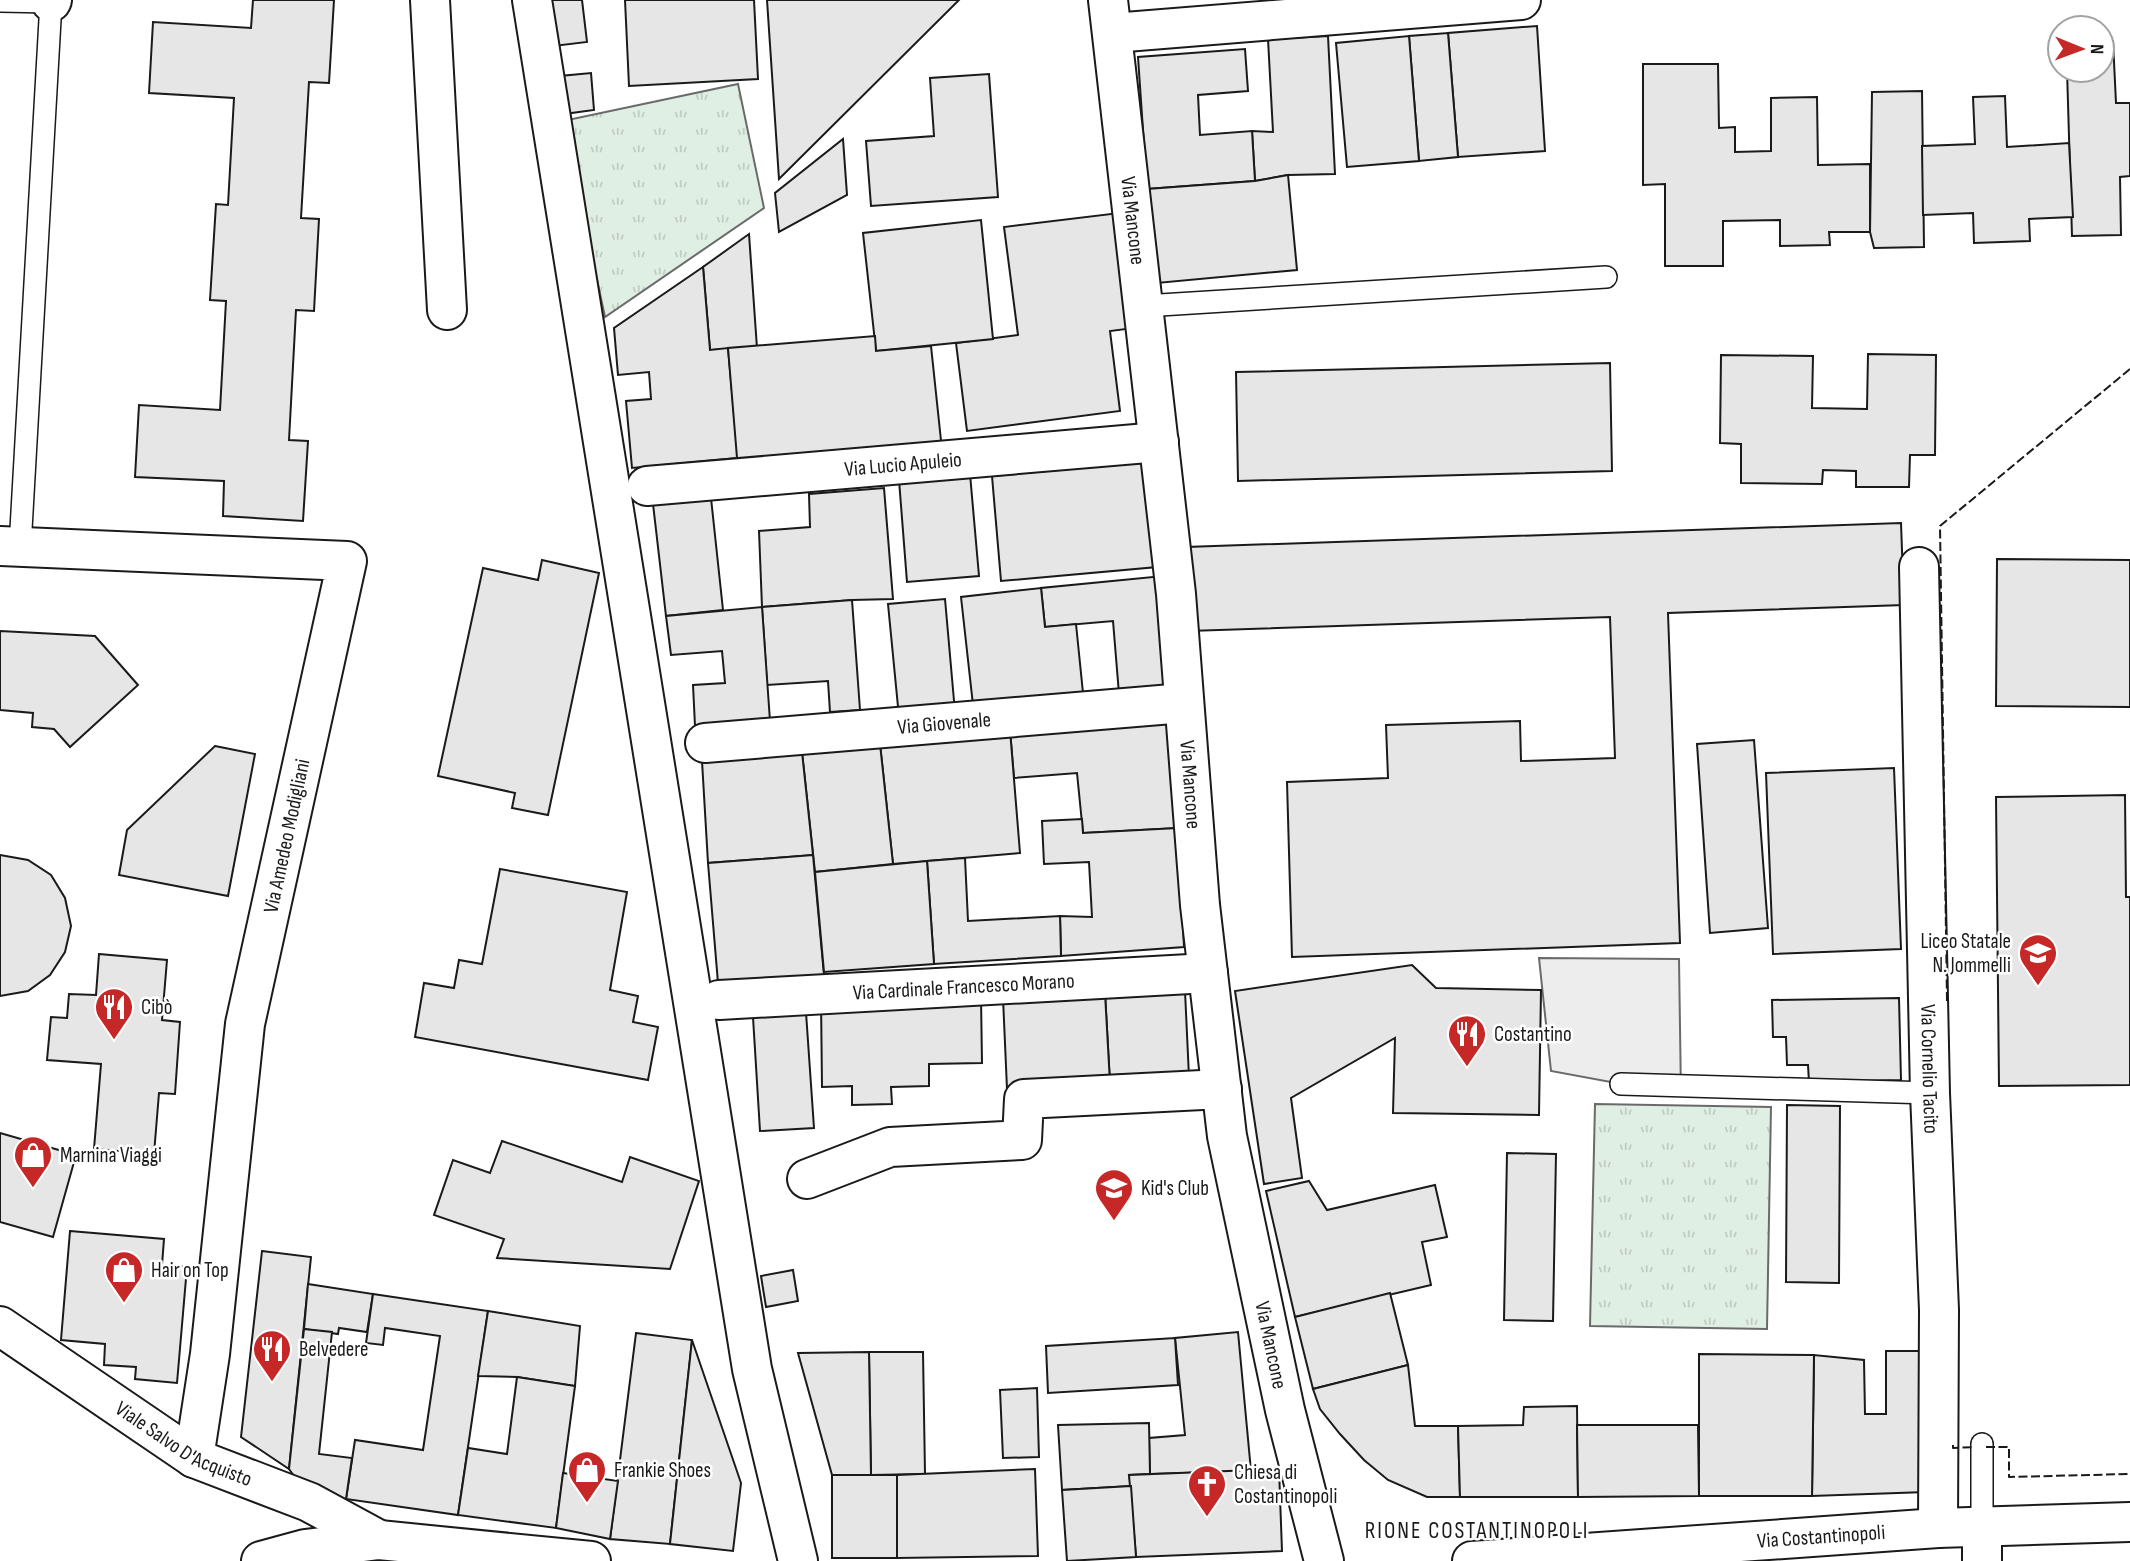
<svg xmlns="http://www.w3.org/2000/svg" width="2130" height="1561" viewBox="0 0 2130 1561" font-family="'Sofia Sans Condensed',sans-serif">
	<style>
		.grass { fill: url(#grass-tufts); stroke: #6a6a6a; stroke-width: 2 }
		.parking { fill: #ededed; stroke: #6a6a6a; stroke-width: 2 }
		.building { fill: #e6e6e6; stroke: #1a1a1a; stroke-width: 2 }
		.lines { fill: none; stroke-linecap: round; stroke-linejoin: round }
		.lane-casing { stroke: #1a1a1a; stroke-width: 24 }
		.street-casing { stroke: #1a1a1a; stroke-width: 42 }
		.lane { stroke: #fff; stroke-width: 21 }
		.street { stroke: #fff; stroke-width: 38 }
		.fence { stroke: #1a1a1a; stroke-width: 2; stroke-dasharray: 9 3.5; stroke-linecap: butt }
		.labels { text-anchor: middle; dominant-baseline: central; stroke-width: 5; stroke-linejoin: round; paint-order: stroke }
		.street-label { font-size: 21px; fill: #1a1a1a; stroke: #fff }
		.poi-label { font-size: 21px; fill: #1a1a1a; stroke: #fff; text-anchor: start }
		.neighbourhood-label { font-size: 23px; letter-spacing: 2px; fill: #1a1a1a; stroke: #fff }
	</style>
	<defs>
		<pattern id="grass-tufts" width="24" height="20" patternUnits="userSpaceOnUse" patternTransform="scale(1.75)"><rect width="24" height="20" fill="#e0efe3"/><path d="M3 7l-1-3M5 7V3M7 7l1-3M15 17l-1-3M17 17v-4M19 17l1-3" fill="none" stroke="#c0ccc2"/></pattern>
	</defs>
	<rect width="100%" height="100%" fill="#fff"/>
	<g class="grass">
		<path d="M 738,84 L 764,208 L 605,317 L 563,121 Z"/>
		<path d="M 1595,1104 L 1771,1107 L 1767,1329 L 1590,1326 Z"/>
	</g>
	<path class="parking" d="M 1539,958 L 1679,959 L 1681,1095 L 1551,1071 Z"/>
	<g class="building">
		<path d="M 253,0 L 334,0 L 329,83 L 309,82 L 301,218 L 319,219 L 314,311 L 296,310 L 289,440 L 308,441 L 303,521 L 223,516 L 224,481 L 135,477 L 139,405 L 220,410 L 226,301 L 210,300 L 216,204 L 228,205 L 234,98 L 149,93 L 153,22 L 251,28 Z"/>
		<path d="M 549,0 L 582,0 L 587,42 L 554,46 Z"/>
		<path d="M 625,0 L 754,0 L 758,79 L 629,86 Z"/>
		<path d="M 767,0 L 959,0 L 779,179 Z"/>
		<path d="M 1537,26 L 1545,151 L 1458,157 L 1448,33 Z"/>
		<path d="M 1448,33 L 1458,157 L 1419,161 L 1409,36 Z"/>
		<path d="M 1328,36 L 1335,174 L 1288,175 L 1255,181 L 1252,131 L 1273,132 L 1268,39 Z"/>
		<path d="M 1409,36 L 1419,161 L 1347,167 L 1336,43 Z"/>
		<path d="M 2102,41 L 2113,41 L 2116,103 L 2130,103 L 2130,176 L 2120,177 L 2121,235 L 2072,236 L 2067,70 L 2102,70 Z"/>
		<path d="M 1245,49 L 1248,91 L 1198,95 L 1200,135 L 1252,131 L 1255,181 L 1147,189 L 1138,57 Z"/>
		<path d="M 1643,64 L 1718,64 L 1719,128 L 1735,127 L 1735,152 L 1771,151 L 1771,98 L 1817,97 L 1818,165 L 1870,164 L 1870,232 L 1829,232 L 1830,245 L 1780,246 L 1780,220 L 1723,221 L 1723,266 L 1665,266 L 1665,184 L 1643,185 Z"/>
		<path d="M 591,73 L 594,110 L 564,114 L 560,76 Z"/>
		<path d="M 989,74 L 998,197 L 871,206 L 866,141 L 934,136 L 930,78 Z"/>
		<path d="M 1922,91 L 1924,247 L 1874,248 L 1870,232 L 1872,92 Z"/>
		<path d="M 2005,96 L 2007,147 L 2069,143 L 2073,217 L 2029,219 L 2030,241 L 1974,243 L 1973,213 L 1923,215 L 1922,146 L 1975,144 L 1973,97 Z"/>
		<path d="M 843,139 L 847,195 L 779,232 L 775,193 Z"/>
		<path d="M 1288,175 L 1297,270 L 1157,283 L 1147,189 L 1255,181 Z"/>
		<path d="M 1119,213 L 1134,328 L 1110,331 L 1120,411 L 967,431 L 956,343 L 1018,335 L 1004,227 Z"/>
		<path d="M 981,220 L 993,339 L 876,351 L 863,233 Z"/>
		<path d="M 749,234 L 757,348 L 710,350 L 703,267 Z"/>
		<path d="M 703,267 L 710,350 L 728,348 L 738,458 L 632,468 L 626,401 L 651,399 L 649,372 L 618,375 L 614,328 Z"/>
		<path d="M 875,336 L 876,351 L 931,346 L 942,450 L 738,470 L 728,348 Z"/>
		<path d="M 1868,354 L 1936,355 L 1935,455 L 1910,455 L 1909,487 L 1856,487 L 1856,471 L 1823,470 L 1822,484 L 1741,483 L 1741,444 L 1720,443 L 1721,355 L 1813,356 L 1812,408 L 1867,409 Z"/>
		<path d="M 1610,363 L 1612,471 L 1238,481 L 1236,372 Z"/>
		<path d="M 1149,462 L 1157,567 L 1001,581 L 992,476 Z"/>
		<path d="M 970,474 L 979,576 L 907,582 L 899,480 Z"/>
		<path d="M 884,488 L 893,599 L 852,600 L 762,607 L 759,531 L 810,527 L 809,494 Z"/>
		<path d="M 711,498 L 723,610 L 666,616 L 653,504 Z"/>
		<path d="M 1901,523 L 1904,605 L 1668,613 L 1680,943 L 1292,957 L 1287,782 L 1388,778 L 1386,725 L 1520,721 L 1521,761 L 1615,758 L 1610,617 L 1189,631 L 1186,547 Z"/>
		<path d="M 1997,559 L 2130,560 L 2130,707 L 1996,706 Z"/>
		<path d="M 542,560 L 599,573 L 548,815 L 512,808 L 515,793 L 438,776 L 483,568 L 538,580 Z"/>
		<path d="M 1163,576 L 1172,689 L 1119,694 L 1113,621 L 1045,627 L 1041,588 Z"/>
		<path d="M 1041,588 L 1045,627 L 1076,624 L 1083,693 L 973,705 L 961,597 Z"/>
		<path d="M 945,599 L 955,712 L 899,717 L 888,604 Z"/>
		<path d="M 852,600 L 860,710 L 830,712 L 828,681 L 767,685 L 762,607 Z"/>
		<path d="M 762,607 L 770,721 L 695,726 L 693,685 L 725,683 L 722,651 L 671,655 L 666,616 Z"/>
		<path d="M 0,631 L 95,636 L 138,685 L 70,747 L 54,729 L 32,727 L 33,713 L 0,710 Z"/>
		<path d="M 1170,718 L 1178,828 L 1083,833 L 1077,773 L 1014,778 L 1010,730 Z"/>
		<path d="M 1010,730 L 1020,853 L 893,864 L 880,744 Z"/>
		<path d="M 1754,740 L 1768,928 L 1710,933 L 1697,744 Z"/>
		<path d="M 880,744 L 893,864 L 815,872 L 802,752 Z"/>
		<path d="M 215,746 L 255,754 L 228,896 L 119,875 L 127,830 Z"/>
		<path d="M 802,752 L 813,855 L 708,863 L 702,761 Z"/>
		<path d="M 1894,768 L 1901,949 L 1773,954 L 1766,773 Z"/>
		<path d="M 2125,795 L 2126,897 L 2130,897 L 2130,1085 L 1999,1086 L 1996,797 Z"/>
		<path d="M 1082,819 L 1083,833 L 1178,828 L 1184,947 L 1061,956 L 1060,916 L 1092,917 L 1089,862 L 1044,864 L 1042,821 Z"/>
		<path d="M 0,855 L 28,860 L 51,875 L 65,898 L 71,926 L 65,952 L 50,975 L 28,991 L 0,996 Z"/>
		<path d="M 813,855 L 825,986 L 719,995 L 708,863 Z"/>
		<path d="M 965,858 L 968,921 L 1060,916 L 1061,956 L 934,964 L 927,861 Z"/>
		<path d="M 927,861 L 934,964 L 824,972 L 815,872 Z"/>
		<path d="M 500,869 L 627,892 L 610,990 L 638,996 L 633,1022 L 658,1027 L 648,1080 L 415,1037 L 424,983 L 454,988 L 459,960 L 482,964 Z"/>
		<path d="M 99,954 L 167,960 L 162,1020 L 180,1022 L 175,1094 L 159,1093 L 154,1154 L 94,1149 L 101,1064 L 47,1060 L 51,1017 L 67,1018 L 69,994 L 96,995 Z"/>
		<path d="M 1412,965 L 1436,988 L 1541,990 L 1539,1115 L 1393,1113 L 1395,1038 L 1291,1098 L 1302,1178 L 1264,1184 L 1235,991 Z"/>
		<path d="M 1185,991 L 1189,1077 L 1110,1083 L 1105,993 Z"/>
		<path d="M 1105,993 L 1110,1083 L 1007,1089 L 1003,998 Z"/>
		<path d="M 981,997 L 982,1063 L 929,1064 L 929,1086 L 891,1087 L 892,1104 L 852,1105 L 852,1086 L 822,1087 L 821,1000 Z"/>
		<path d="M 805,998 L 814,1128 L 760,1131 L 752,1001 Z"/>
		<path d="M 1899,998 L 1901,1080 L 1809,1082 L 1808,1065 L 1787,1065 L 1786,1037 L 1773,1037 L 1772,1000 Z"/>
		<path d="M 1787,1105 L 1840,1106 L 1839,1283 L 1786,1282 Z"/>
		<path d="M 0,1133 L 76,1155 L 53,1237 L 0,1222 Z"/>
		<path d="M 502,1141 L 622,1182 L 630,1157 L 699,1181 L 670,1269 L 497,1258 L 504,1239 L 434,1215 L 453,1160 L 490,1173 Z"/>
		<path d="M 1507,1153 L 1556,1154 L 1553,1321 L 1504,1320 Z"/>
		<path d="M 1309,1181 L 1327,1210 L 1435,1185 L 1447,1237 L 1422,1242 L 1431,1285 L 1295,1317 L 1266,1191 Z"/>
		<path d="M 70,1231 L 164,1239 L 162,1265 L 187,1267 L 177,1383 L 135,1379 L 136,1367 L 104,1365 L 105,1344 L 61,1340 Z"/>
		<path d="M 262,1251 L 311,1257 L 289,1469 L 241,1437 Z"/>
		<path d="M 793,1270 L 798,1301 L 766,1307 L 761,1276 Z"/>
		<path d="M 308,1284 L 373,1294 L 367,1332 L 339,1328 L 338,1334 L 304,1329 Z"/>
		<path d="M 1390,1293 L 1408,1365 L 1313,1389 L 1295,1317 Z"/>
		<path d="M 373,1294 L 488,1311 L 458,1515 L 346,1499 L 355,1440 L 423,1450 L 440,1336 L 385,1328 L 383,1345 L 366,1343 Z"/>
		<path d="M 488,1311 L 580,1326 L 575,1386 L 517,1377 L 478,1376 Z"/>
		<path d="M 304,1329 L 332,1332 L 319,1454 L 352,1458 L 346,1499 L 307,1494 L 289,1469 Z"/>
		<path d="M 1238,1332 L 1251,1471 L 1150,1474 L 1149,1438 L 1185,1435 L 1175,1338 Z"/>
		<path d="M 636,1333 L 692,1340 L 670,1544 L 610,1539 Z"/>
		<path d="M 1175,1338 L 1178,1385 L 1048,1393 L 1046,1346 Z"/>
		<path d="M 692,1340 L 741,1483 L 733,1551 L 670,1544 Z"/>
		<path d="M 1886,1351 L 1925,1351 L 1926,1492 L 1812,1496 L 1814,1355 L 1864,1360 L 1865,1414 L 1886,1414 Z"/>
		<path d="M 869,1352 L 923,1352 L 925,1474 L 871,1475 Z"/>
		<path d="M 869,1352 L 871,1475 L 832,1475 L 798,1353 Z"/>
		<path d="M 1699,1354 L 1814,1355 L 1812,1496 L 1699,1496 Z"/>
		<path d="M 1408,1365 L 1415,1426 L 1458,1426 L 1460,1497 L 1427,1497 L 1388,1480 L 1364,1460 L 1340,1434 L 1320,1409 L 1313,1389 Z"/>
		<path d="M 517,1377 L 575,1386 L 556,1528 L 458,1515 L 468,1448 L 507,1454 Z"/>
		<path d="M 1037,1388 L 1039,1457 L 1003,1458 L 1000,1390 Z"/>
		<path d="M 1577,1406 L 1578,1497 L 1460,1497 L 1458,1426 L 1523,1425 L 1524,1407 Z"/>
		<path d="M 1149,1423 L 1150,1474 L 1129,1475 L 1131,1486 L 1062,1490 L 1058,1425 Z"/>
		<path d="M 1577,1425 L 1698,1425 L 1699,1496 L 1578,1497 Z"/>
		<path d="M 1035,1469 L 1038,1556 L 897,1558 L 897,1475 Z"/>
		<path d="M 1279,1469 L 1282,1551 L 1136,1557 L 1129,1475 Z"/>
		<path d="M 563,1473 L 618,1481 L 610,1539 L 556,1528 Z"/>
		<rect x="832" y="1475" width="65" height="83"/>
		<path d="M 1131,1486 L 1136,1557 L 1067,1561 L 1062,1490 Z"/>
	</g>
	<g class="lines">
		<defs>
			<g id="lane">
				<path d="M 0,1 L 51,2 L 20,547"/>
				<path d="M 1144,306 L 1606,277"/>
				<path d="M 1621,1084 L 1930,1093"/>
				<path d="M 1982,1525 L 1982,1444"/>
			</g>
			<g id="street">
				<path d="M 430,0 L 447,310"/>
				<path d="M 532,0 L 752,1369 L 798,1561"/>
				<path id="s1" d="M 1108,0 L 1176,594 L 1200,905 L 1227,1136 L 1285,1410 L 1324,1561"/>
				<path d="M 51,2 L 52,0"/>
				<path d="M 1113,33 L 1521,0"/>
				<path id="s2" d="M 647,486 L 1159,442"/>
				<path d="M 0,546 L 347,561 L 245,1024 L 210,1354 L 194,1458"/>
				<path id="s3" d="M 1919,567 L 1930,1093 L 1939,1310 L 1938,1528"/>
				<path id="s4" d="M 705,743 L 1184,703"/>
				<path id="s5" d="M 719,1000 L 1208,973"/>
				<path d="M 807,1179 L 890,1147 L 1022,1140 L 1024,1099 L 1222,1089"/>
				<path id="s6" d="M 0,1326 L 194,1458 L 309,1502 L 379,1540"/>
				<path d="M 1982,1525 L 1982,1561"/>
				<path d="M 261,1561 L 305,1549 L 379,1540 L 591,1561"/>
				<path id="s7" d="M 1472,1561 L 1938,1528 L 2130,1522"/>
			</g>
		</defs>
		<use href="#lane" class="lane-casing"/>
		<use href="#street" class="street-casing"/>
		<use href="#lane" class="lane"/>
		<use href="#street" class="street"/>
		<g class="fence">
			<path d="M 1947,1001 L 1940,526 L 2130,369"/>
			<path d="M 1953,1445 L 1953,1448 L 1975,1447"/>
			<path d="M 1986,1447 L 2009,1447 L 2009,1477 L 2130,1474"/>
		</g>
	</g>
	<defs>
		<symbol id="school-pin" viewBox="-11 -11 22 30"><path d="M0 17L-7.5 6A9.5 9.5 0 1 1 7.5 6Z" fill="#c62828" stroke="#fff"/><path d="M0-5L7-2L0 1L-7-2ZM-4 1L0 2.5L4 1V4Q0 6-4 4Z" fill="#fff"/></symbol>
		<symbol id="restaurant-pin" viewBox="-11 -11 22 30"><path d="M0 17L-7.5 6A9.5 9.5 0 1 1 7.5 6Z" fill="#c62828" stroke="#fff"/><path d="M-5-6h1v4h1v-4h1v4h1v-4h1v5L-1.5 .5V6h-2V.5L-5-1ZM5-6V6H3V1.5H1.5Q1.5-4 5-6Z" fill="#fff"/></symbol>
		<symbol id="shop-pin" viewBox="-11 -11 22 30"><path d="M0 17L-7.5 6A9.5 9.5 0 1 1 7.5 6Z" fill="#c62828" stroke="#fff"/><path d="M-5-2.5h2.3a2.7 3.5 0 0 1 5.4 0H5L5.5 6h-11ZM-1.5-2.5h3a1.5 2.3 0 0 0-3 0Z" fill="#fff"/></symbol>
		<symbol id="church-pin" viewBox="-11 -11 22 30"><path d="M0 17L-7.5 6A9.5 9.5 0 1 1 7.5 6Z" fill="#c62828" stroke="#fff"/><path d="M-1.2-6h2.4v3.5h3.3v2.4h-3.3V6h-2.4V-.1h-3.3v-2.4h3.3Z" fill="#fff"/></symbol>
	</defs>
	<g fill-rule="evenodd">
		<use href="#school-pin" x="2016" y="931" width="44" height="60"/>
		<use href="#restaurant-pin" x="92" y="985" width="44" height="60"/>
		<use href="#restaurant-pin" x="1445" y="1012" width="44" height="60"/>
		<use href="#shop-pin" x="11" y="1133" width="44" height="60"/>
		<use href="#school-pin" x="1092" y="1166" width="44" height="60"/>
		<use href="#shop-pin" x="102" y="1248" width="44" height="60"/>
		<use href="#restaurant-pin" x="250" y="1327" width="44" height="60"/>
		<use href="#shop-pin" x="565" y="1448" width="44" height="60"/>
		<use href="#church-pin" x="1185" y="1462" width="44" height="60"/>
	</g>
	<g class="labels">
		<g class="street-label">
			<text stroke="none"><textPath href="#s1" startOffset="222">Via Mancone</textPath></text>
			<text stroke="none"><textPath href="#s2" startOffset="257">Via Lucio Apuleio</textPath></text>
			<text stroke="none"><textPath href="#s4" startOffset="240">Via Giovenale</textPath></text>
			<text stroke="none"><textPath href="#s1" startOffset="789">Via Mancone</textPath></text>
			<text transform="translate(287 836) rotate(-78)">Via Amedeo Modigliani</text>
			<text stroke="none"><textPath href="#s5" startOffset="245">Via Cardinale Francesco Morano</textPath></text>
			<text stroke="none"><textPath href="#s3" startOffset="502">Via Cornelio Tacito</textPath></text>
			<text stroke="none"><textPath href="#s1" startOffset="1356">Via Mancone</textPath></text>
			<text stroke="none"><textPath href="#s6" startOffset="219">Viale Salvo D'Acquisto</textPath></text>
			<text stroke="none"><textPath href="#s7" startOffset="350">Via Costantinopoli</textPath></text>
		</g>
		<g class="poi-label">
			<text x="2011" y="941" text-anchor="end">Liceo Statale<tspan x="2011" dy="24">N. Jommelli</tspan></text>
			<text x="141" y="1007">Cibò</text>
			<text x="1494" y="1034">Costantino</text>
			<text x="60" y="1155">Marnina Viaggi</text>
			<text x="1141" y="1188">Kid's Club</text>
			<text x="151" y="1270">Hair on Top</text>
			<text x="299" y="1349">Belvedere</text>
			<text x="614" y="1470">Frankie Shoes</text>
			<text x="1234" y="1472">Chiesa di<tspan x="1234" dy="24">Costantinopoli</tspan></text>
		</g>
		<g class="neighbourhood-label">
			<text x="1477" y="1531">RIONE COSTANTINOPOLI</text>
		</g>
	</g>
	<g transform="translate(2081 49) rotate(91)"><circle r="33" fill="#ffffff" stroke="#a3a3a3" stroke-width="2"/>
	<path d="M0-5L12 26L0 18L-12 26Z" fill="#c62828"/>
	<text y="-10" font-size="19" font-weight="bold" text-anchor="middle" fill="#1a1a1a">N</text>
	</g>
</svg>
